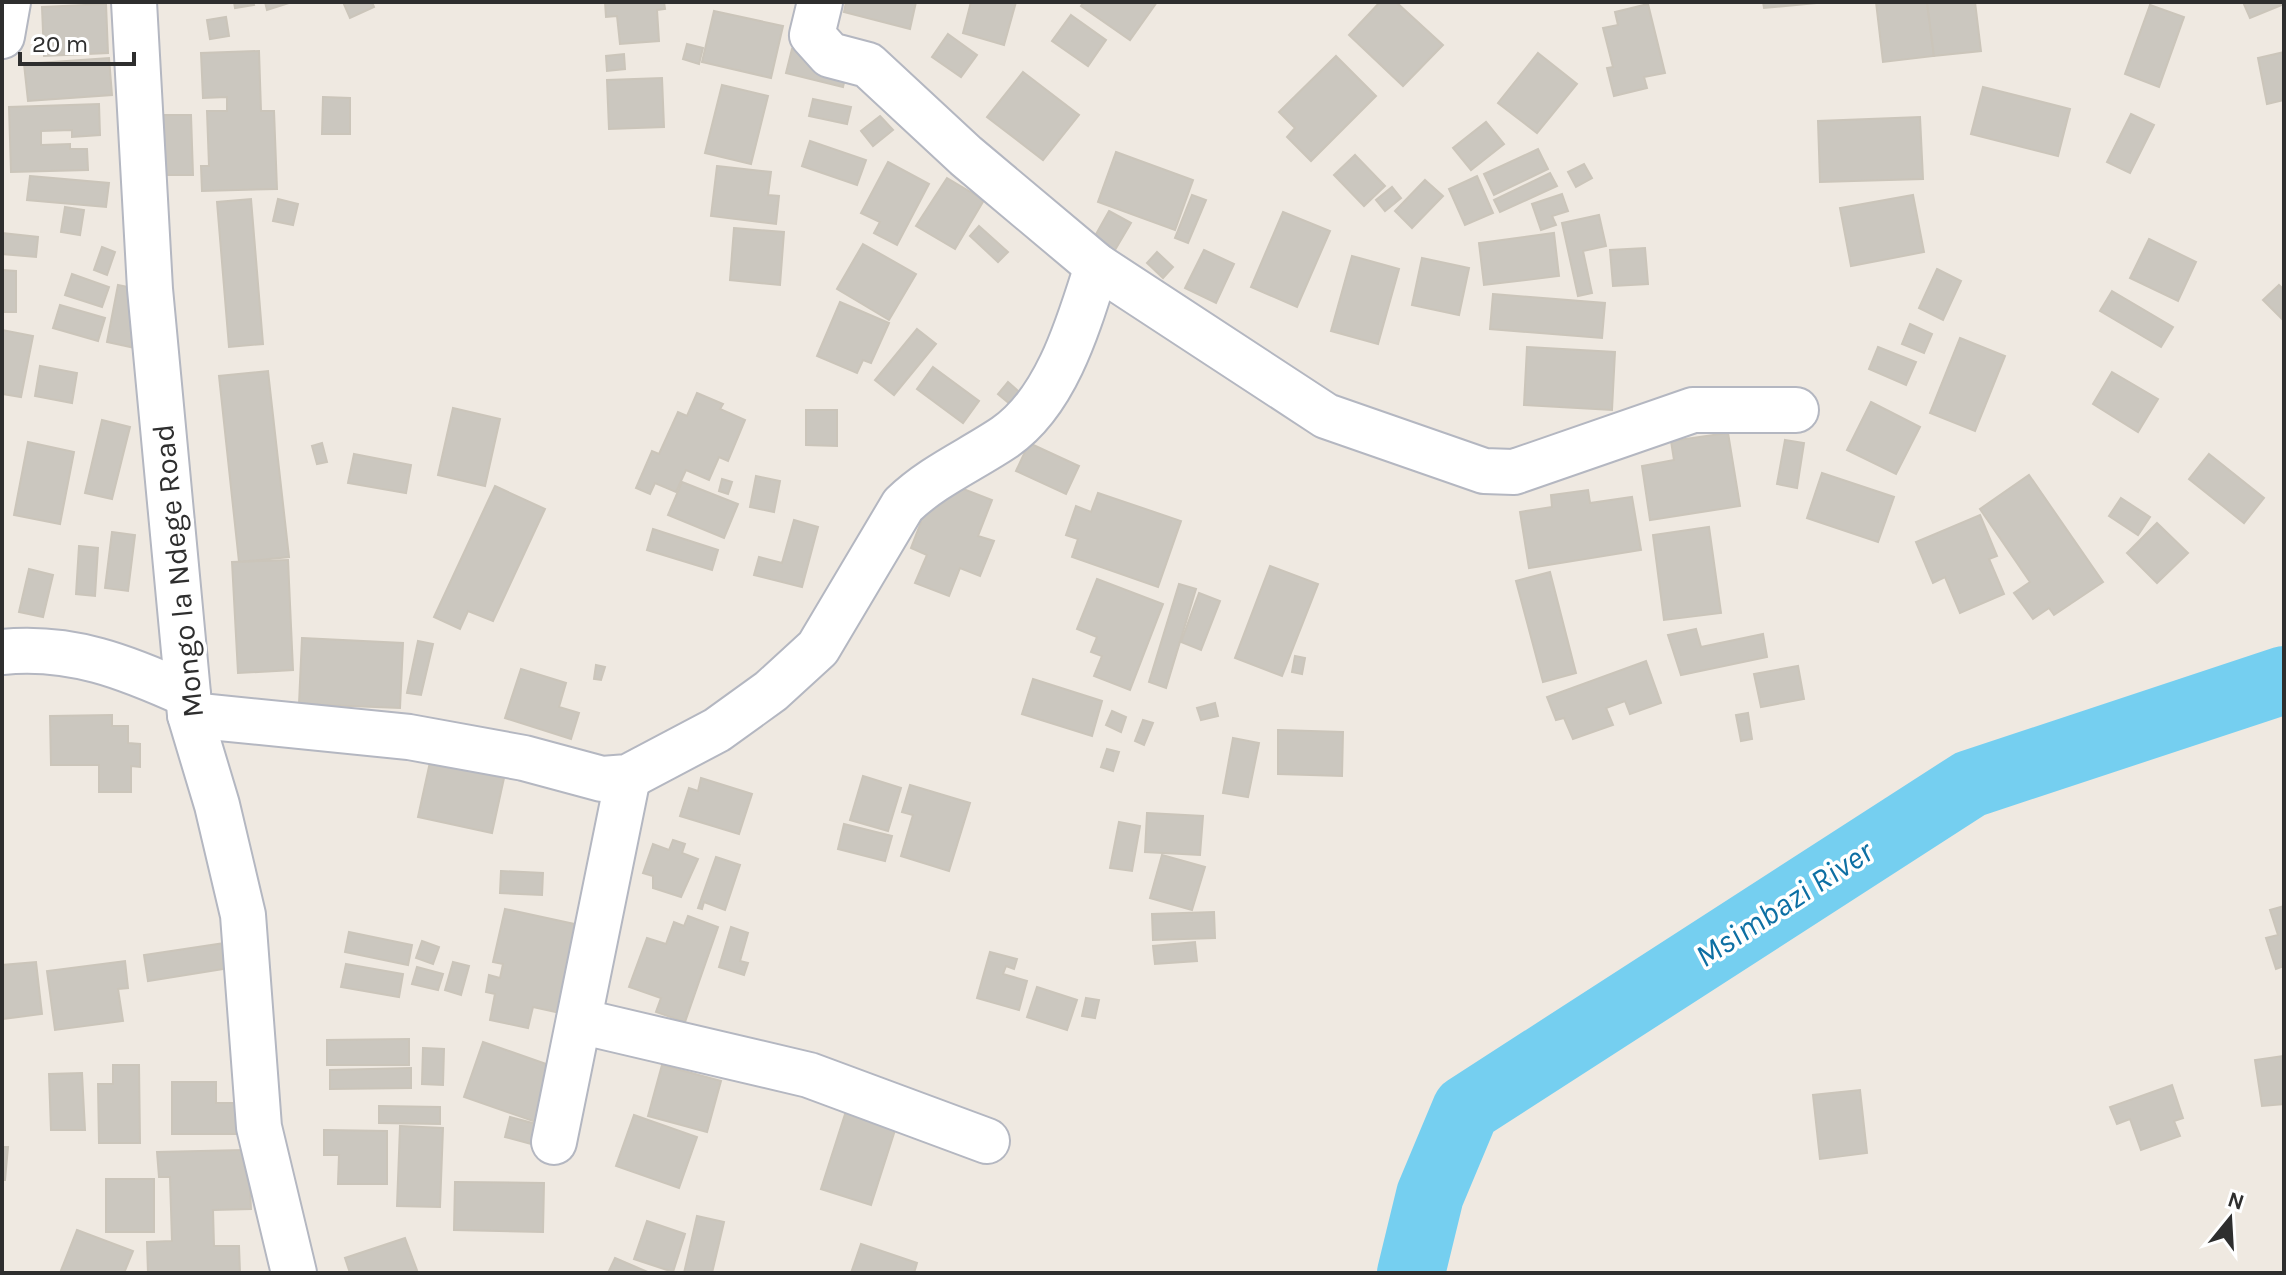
<svg xmlns="http://www.w3.org/2000/svg" width="2286" height="1275" viewBox="0 0 2286 1275" font-family="Karla,sans-serif">
	<style>
		.lines { fill: none; stroke-linecap: round; stroke-linejoin: round }
		.river { stroke: #75cff0; stroke-width: 68 }
		.building { fill: #cbc7bf; stroke: #cbc5ba; stroke-width: 2 }
		.minor-casing { stroke: #b4b7c1; stroke-width: 48 }
		.minor { stroke: #fff; stroke-width: 44 }
		.labels { text-anchor: middle; dominant-baseline: central; stroke-width: 7; stroke-linejoin: round; paint-order: stroke }
		.street-label { font-size: 30px; fill: #2e2e2e; stroke: #fff }
		.water-label { font-size: 32px; font-style: italic; fill: #0d6fa3; stroke: #fff }
	</style>
	<rect width="100%" height="100%" fill="#efe9e1"/>
	<g class="lines">
		<path class="river" d="M 1411,1273 L 1430,1195 L 1466,1109 L 1970,784 L 2284,680"/>
	</g>
	<g class="building">
		<path d="M 234,2 L 253,2 L 254,5 L 235,8 Z"/>
		<path d="M 265,2 L 292,2 L 267,10 Z"/>
		<path d="M 343,2 L 372,2 L 374,7 L 350,18 Z"/>
		<path d="M 605,2 L 664,2 L 665,9 L 657,10 L 659,41 L 620,44 L 617,16 L 606,17 Z"/>
		<path d="M 846,2 L 916,2 L 910,29 L 844,12 Z"/>
		<path d="M 971,2 L 1016,2 L 1004,45 L 963,33 Z"/>
		<path d="M 1084,2 L 1157,2 L 1130,40 L 1081,6 Z"/>
		<path d="M 1380,2 L 1396,2 L 1443,45 L 1403,86 L 1349,35 Z"/>
		<path d="M 1763,2 L 1827,2 L 1764,8 Z"/>
		<path d="M 1876,2 L 1927,2 L 1934,56 L 1883,62 Z"/>
		<path d="M 1927,2 L 1975,2 L 1981,51 L 1934,56 Z"/>
		<path d="M 2243,2 L 2284,2 L 2284,4 L 2250,18 Z"/>
		<path d="M 106,4 L 108,53 L 44,56 L 42,7 Z"/>
		<path d="M 1648,4 L 1665,73 L 1644,77 L 1647,88 L 1614,96 L 1607,68 L 1613,67 L 1603,28 L 1618,25 L 1615,12 Z"/>
		<path d="M 2150,5 L 2184,17 L 2159,87 L 2125,74 Z"/>
		<path d="M 714,11 L 783,26 L 771,78 L 702,62 Z"/>
		<path d="M 1071,15 L 1106,40 L 1088,66 L 1052,41 Z"/>
		<path d="M 226,17 L 229,36 L 210,39 L 207,20 Z"/>
		<path d="M 948,34 L 977,55 L 961,77 L 932,57 Z"/>
		<path d="M 687,44 L 703,48 L 699,64 L 683,59 Z"/>
		<path d="M 792,49 L 849,62 L 843,87 L 786,73 Z"/>
		<path d="M 259,51 L 261,111 L 274,111 L 277,189 L 202,191 L 201,166 L 209,166 L 207,111 L 227,111 L 227,97 L 203,98 L 201,53 Z"/>
		<path d="M 2284,52 L 2284,100 L 2267,104 L 2258,58 Z"/>
		<path d="M 1538,53 L 1577,84 L 1537,133 L 1498,103 Z"/>
		<path d="M 624,54 L 625,69 L 607,71 L 606,56 Z"/>
		<path d="M 1336,56 L 1376,96 L 1311,161 L 1287,137 L 1295,128 L 1279,112 Z"/>
		<path d="M 109,58 L 112,95 L 28,101 L 24,64 Z"/>
		<path d="M 1023,72 L 1079,115 L 1043,160 L 987,117 Z"/>
		<path d="M 662,78 L 664,127 L 609,129 L 607,80 Z"/>
		<path d="M 722,85 L 768,96 L 751,164 L 705,153 Z"/>
		<path d="M 1983,87 L 2070,109 L 2058,156 L 1971,134 Z"/>
		<path d="M 323,97 L 350,98 L 350,134 L 322,134 Z"/>
		<path d="M 813,99 L 851,107 L 847,124 L 809,116 Z"/>
		<path d="M 99,104 L 100,135 L 72,137 L 72,130 L 41,131 L 41,145 L 70,144 L 70,149 L 87,149 L 88,170 L 11,172 L 9,107 Z"/>
		<path d="M 2131,114 L 2154,125 L 2130,173 L 2107,162 Z"/>
		<path d="M 161,115 L 191,115 L 193,175 L 163,175 Z"/>
		<path d="M 880,116 L 893,130 L 873,146 L 861,131 Z"/>
		<path d="M 1920,117 L 1923,179 L 1820,182 L 1818,121 Z"/>
		<path d="M 1486,122 L 1504,144 L 1471,170 L 1453,148 Z"/>
		<path d="M 810,141 L 866,160 L 857,185 L 802,166 Z"/>
		<path d="M 1538,149 L 1548,169 L 1494,195 L 1484,174 Z"/>
		<path d="M 1116,152 L 1193,180 L 1175,230 L 1098,202 Z"/>
		<path d="M 1355,155 L 1385,186 L 1364,206 L 1334,175 Z"/>
		<path d="M 888,162 L 929,184 L 897,245 L 874,233 L 880,222 L 861,213 Z"/>
		<path d="M 1584,164 L 1592,178 L 1576,187 L 1568,172 Z"/>
		<path d="M 717,166 L 771,172 L 768,195 L 779,196 L 776,224 L 711,216 Z"/>
		<path d="M 1550,173 L 1557,186 L 1500,212 L 1494,200 Z"/>
		<path d="M 30,176 L 109,183 L 106,207 L 27,200 Z"/>
		<path d="M 1477,176 L 1493,213 L 1465,225 L 1449,189 Z"/>
		<path d="M 947,178 L 984,200 L 955,249 L 916,226 Z"/>
		<path d="M 1425,180 L 1443,196 L 1412,228 L 1395,211 Z"/>
		<path d="M 1392,187 L 1401,198 L 1385,211 L 1376,200 Z"/>
		<path d="M 1562,194 L 1568,211 L 1552,216 L 1556,225 L 1541,230 L 1532,204 Z"/>
		<path d="M 1192,195 L 1206,200 L 1188,243 L 1175,238 Z"/>
		<path d="M 1913,195 L 1924,252 L 1851,266 L 1840,208 Z"/>
		<path d="M 251,199 L 263,344 L 229,347 L 217,202 Z"/>
		<path d="M 278,199 L 298,204 L 293,225 L 273,221 Z"/>
		<path d="M 65,207 L 84,210 L 80,235 L 61,232 Z"/>
		<path d="M 1109,211 L 1131,223 L 1112,255 L 1091,243 Z"/>
		<path d="M 1283,212 L 1330,231 L 1297,307 L 1251,287 Z"/>
		<path d="M 1599,215 L 1606,246 L 1583,251 L 1592,293 L 1578,296 L 1562,223 Z"/>
		<path d="M 979,226 L 1008,252 L 998,262 L 970,236 Z"/>
		<path d="M 734,228 L 784,232 L 780,285 L 730,280 Z"/>
		<path d="M 2,233 L 38,237 L 36,257 L 2,254 Z"/>
		<path d="M 1554,233 L 1559,276 L 1484,285 L 1479,243 Z"/>
		<path d="M 2149,239 L 2196,262 L 2178,301 L 2130,278 Z"/>
		<path d="M 863,244 L 916,274 L 889,320 L 837,289 Z"/>
		<path d="M 102,247 L 115,252 L 107,275 L 94,270 Z"/>
		<path d="M 1645,248 L 1648,284 L 1613,286 L 1610,250 Z"/>
		<path d="M 1204,250 L 1234,264 L 1216,303 L 1185,288 Z"/>
		<path d="M 1157,252 L 1173,267 L 1163,278 L 1147,263 Z"/>
		<path d="M 1352,256 L 1399,269 L 1378,344 L 1331,331 Z"/>
		<path d="M 1422,258 L 1469,268 L 1459,315 L 1412,305 Z"/>
		<path d="M 1937,269 L 1961,281 L 1943,320 L 1919,308 Z"/>
		<path d="M 2,270 L 16,271 L 16,312 L 2,312 Z"/>
		<path d="M 72,274 L 109,287 L 102,307 L 65,295 Z"/>
		<path d="M 118,285 L 147,291 L 135,348 L 107,342 Z"/>
		<path d="M 2279,285 L 2284,290 L 2282,319 L 2263,300 Z"/>
		<path d="M 2112,291 L 2173,327 L 2161,347 L 2100,311 Z"/>
		<path d="M 1493,294 L 1605,303 L 1602,338 L 1490,329 Z"/>
		<path d="M 840,302 L 889,323 L 871,363 L 863,360 L 857,373 L 817,356 Z"/>
		<path d="M 60,305 L 105,318 L 98,341 L 53,328 Z"/>
		<path d="M 1910,324 L 1932,334 L 1924,353 L 1902,344 Z"/>
		<path d="M 917,329 L 936,344 L 894,395 L 875,380 Z"/>
		<path d="M 2,330 L 33,336 L 21,397 L 2,394 Z"/>
		<path d="M 1960,338 L 2005,356 L 1975,431 L 1930,413 Z"/>
		<path d="M 1527,347 L 1615,352 L 1612,410 L 1524,405 Z"/>
		<path d="M 1878,347 L 1916,362 L 1906,385 L 1869,369 Z"/>
		<path d="M 40,366 L 77,373 L 72,403 L 35,396 Z"/>
		<path d="M 933,367 L 979,401 L 963,423 L 917,389 Z"/>
		<path d="M 268,371 L 289,557 L 239,562 L 219,376 Z"/>
		<path d="M 2112,372 L 2158,399 L 2138,432 L 2093,404 Z"/>
		<path d="M 1008,382 L 1026,398 L 1016,409 L 998,394 Z"/>
		<path d="M 697,393 L 723,404 L 720,409 L 745,420 L 728,461 L 719,457 L 709,480 L 686,470 L 676,492 L 655,483 L 650,494 L 636,488 L 652,451 L 659,454 L 678,412 L 687,416 Z"/>
		<path d="M 1871,402 L 1920,427 L 1896,474 L 1847,450 Z"/>
		<path d="M 453,408 L 500,419 L 485,486 L 438,475 Z"/>
		<path d="M 806,410 L 837,410 L 837,446 L 806,445 Z"/>
		<path d="M 102,420 L 130,427 L 112,499 L 85,493 Z"/>
		<path d="M 1728,433 L 1740,506 L 1650,520 L 1642,466 L 1674,460 L 1671,441 Z"/>
		<path d="M 1785,440 L 1804,443 L 1797,488 L 1777,484 Z"/>
		<path d="M 28,442 L 74,452 L 60,524 L 14,515 Z"/>
		<path d="M 322,443 L 327,462 L 317,464 L 312,446 Z"/>
		<path d="M 1029,443 L 1079,466 L 1066,494 L 1016,471 Z"/>
		<path d="M 354,454 L 411,465 L 406,493 L 348,483 Z"/>
		<path d="M 2209,454 L 2264,498 L 2244,523 L 2189,479 Z"/>
		<path d="M 1822,473 L 1894,497 L 1878,542 L 1807,518 Z"/>
		<path d="M 2029,475 L 2103,582 L 2054,615 L 2049,608 L 2033,619 L 2014,593 L 2030,582 L 1980,509 Z"/>
		<path d="M 756,476 L 780,481 L 774,512 L 750,507 Z"/>
		<path d="M 722,479 L 732,482 L 728,494 L 719,491 Z"/>
		<path d="M 940,480 L 992,500 L 978,536 L 994,541 L 980,576 L 960,568 L 949,596 L 915,583 L 927,555 L 911,548 L 921,522 L 913,519 Z"/>
		<path d="M 682,482 L 738,504 L 724,538 L 668,515 Z"/>
		<path d="M 495,486 L 545,509 L 493,621 L 468,611 L 460,629 L 434,617 Z"/>
		<path d="M 1588,490 L 1590,503 L 1632,497 L 1641,550 L 1529,568 L 1520,512 L 1552,507 L 1551,495 Z"/>
		<path d="M 1098,493 L 1181,521 L 1158,587 L 1072,557 L 1078,539 L 1066,535 L 1076,506 L 1091,512 Z"/>
		<path d="M 2121,498 L 2150,517 L 2138,535 L 2109,516 Z"/>
		<path d="M 1980,515 L 1997,556 L 1989,559 L 2004,594 L 1960,613 L 1945,577 L 1933,583 L 1916,542 Z"/>
		<path d="M 794,520 L 818,527 L 802,587 L 754,575 L 759,557 L 782,563 Z"/>
		<path d="M 2157,523 L 2188,553 L 2157,583 L 2127,553 Z"/>
		<path d="M 1709,527 L 1721,613 L 1664,620 L 1653,535 Z"/>
		<path d="M 653,529 L 718,550 L 712,570 L 647,550 Z"/>
		<path d="M 112,532 L 135,535 L 128,591 L 105,588 Z"/>
		<path d="M 79,546 L 98,548 L 95,596 L 76,594 Z"/>
		<path d="M 288,560 L 293,670 L 238,673 L 232,562 Z"/>
		<path d="M 1270,566 L 1318,584 L 1282,676 L 1235,658 Z"/>
		<path d="M 29,569 L 53,575 L 43,617 L 19,612 Z"/>
		<path d="M 1550,572 L 1576,673 L 1543,682 L 1516,581 Z"/>
		<path d="M 1097,579 L 1163,604 L 1130,690 L 1094,676 L 1102,656 L 1091,652 L 1097,637 L 1077,629 Z"/>
		<path d="M 1179,584 L 1196,589 L 1166,688 L 1149,682 Z"/>
		<path d="M 1199,593 L 1220,601 L 1201,650 L 1181,642 Z"/>
		<path d="M 1696,629 L 1701,647 L 1763,634 L 1767,657 L 1681,675 L 1668,635 Z"/>
		<path d="M 302,638 L 403,643 L 400,708 L 299,704 Z"/>
		<path d="M 418,641 L 433,644 L 421,695 L 407,693 Z"/>
		<path d="M 1295,656 L 1305,658 L 1302,674 L 1292,672 Z"/>
		<path d="M 1646,661 L 1661,703 L 1630,714 L 1625,701 L 1606,708 L 1613,725 L 1573,739 L 1564,718 L 1556,720 L 1547,697 Z"/>
		<path d="M 596,665 L 605,667 L 601,680 L 594,679 Z"/>
		<path d="M 1798,666 L 1804,699 L 1761,707 L 1754,674 Z"/>
		<path d="M 521,669 L 566,683 L 559,707 L 579,713 L 571,739 L 505,718 Z"/>
		<path d="M 1033,679 L 1102,701 L 1092,736 L 1022,714 Z"/>
		<path d="M 1215,703 L 1218,716 L 1201,720 L 1197,708 Z"/>
		<path d="M 1112,711 L 1126,717 L 1121,732 L 1106,725 Z"/>
		<path d="M 1748,713 L 1752,739 L 1741,741 L 1736,715 Z"/>
		<path d="M 112,715 L 112,726 L 128,726 L 128,743 L 140,744 L 140,767 L 131,766 L 131,792 L 99,792 L 99,765 L 51,765 L 50,716 Z"/>
		<path d="M 1143,720 L 1153,723 L 1144,745 L 1135,741 Z"/>
		<path d="M 1278,730 L 1343,732 L 1342,776 L 1278,774 Z"/>
		<path d="M 1233,738 L 1259,743 L 1248,797 L 1223,793 Z"/>
		<path d="M 1107,749 L 1119,752 L 1113,771 L 1101,767 Z"/>
		<path d="M 430,762 L 504,778 L 492,833 L 418,817 Z"/>
		<path d="M 863,776 L 901,788 L 888,831 L 850,820 Z"/>
		<path d="M 701,778 L 752,794 L 739,834 L 680,816 L 689,788 L 698,791 Z"/>
		<path d="M 910,785 L 970,803 L 949,871 L 901,856 L 913,815 L 902,812 Z"/>
		<path d="M 1147,813 L 1203,816 L 1200,855 L 1145,852 Z"/>
		<path d="M 1119,822 L 1140,826 L 1132,871 L 1110,868 Z"/>
		<path d="M 844,824 L 892,836 L 885,861 L 838,849 Z"/>
		<path d="M 673,840 L 685,844 L 682,853 L 698,859 L 681,897 L 653,888 L 653,876 L 643,873 L 653,844 L 669,850 Z"/>
		<path d="M 1162,855 L 1205,867 L 1192,910 L 1150,898 Z"/>
		<path d="M 716,857 L 740,865 L 725,910 L 704,902 L 702,909 L 698,908 Z"/>
		<path d="M 501,871 L 543,873 L 542,895 L 500,893 Z"/>
		<path d="M 2284,906 L 2284,966 L 2276,969 L 2266,938 L 2278,935 L 2270,910 Z"/>
		<path d="M 505,909 L 593,928 L 565,1014 L 533,1007 L 528,1028 L 490,1020 L 495,994 L 486,992 L 489,975 L 500,978 L 503,964 L 493,962 Z"/>
		<path d="M 1214,912 L 1215,938 L 1153,940 L 1152,914 Z"/>
		<path d="M 688,916 L 718,927 L 685,1022 L 656,1012 L 661,998 L 629,987 L 647,938 L 666,944 L 674,922 L 684,926 Z"/>
		<path d="M 731,927 L 748,933 L 740,961 L 748,963 L 744,975 L 719,967 Z"/>
		<path d="M 349,932 L 412,945 L 408,965 L 345,952 Z"/>
		<path d="M 422,941 L 439,947 L 433,964 L 416,958 Z"/>
		<path d="M 1195,942 L 1197,961 L 1155,964 L 1153,946 Z"/>
		<path d="M 225,943 L 230,968 L 148,981 L 144,955 Z"/>
		<path d="M 990,952 L 1017,959 L 1014,969 L 1006,966 L 1003,974 L 1027,981 L 1019,1010 L 977,998 Z"/>
		<path d="M 125,961 L 128,988 L 118,989 L 123,1021 L 55,1030 L 47,971 Z"/>
		<path d="M 36,962 L 42,1014 L 2,1019 L 2,965 Z"/>
		<path d="M 453,962 L 469,966 L 461,995 L 445,990 Z"/>
		<path d="M 346,964 L 403,974 L 399,997 L 341,987 Z"/>
		<path d="M 417,967 L 443,974 L 438,990 L 412,984 Z"/>
		<path d="M 1037,987 L 1077,1000 L 1067,1030 L 1027,1017 Z"/>
		<path d="M 1086,998 L 1099,1000 L 1095,1018 L 1082,1016 Z"/>
		<path d="M 409,1039 L 409,1065 L 327,1065 L 327,1040 Z"/>
		<path d="M 483,1042 L 555,1067 L 536,1122 L 464,1097 Z"/>
		<path d="M 423,1048 L 444,1049 L 443,1085 L 422,1084 Z"/>
		<path d="M 2284,1056 L 2284,1104 L 2262,1106 L 2255,1060 Z"/>
		<path d="M 113,1065 L 139,1065 L 140,1143 L 99,1143 L 98,1084 L 113,1084 Z"/>
		<path d="M 662,1065 L 721,1081 L 707,1132 L 648,1116 Z"/>
		<path d="M 411,1068 L 411,1088 L 330,1089 L 330,1070 Z"/>
		<path d="M 82,1073 L 85,1130 L 51,1130 L 49,1074 Z"/>
		<path d="M 172,1082 L 216,1082 L 216,1103 L 244,1103 L 245,1134 L 172,1134 Z"/>
		<path d="M 2172,1085 L 2183,1118 L 2174,1121 L 2180,1136 L 2141,1150 L 2130,1119 L 2117,1124 L 2110,1107 Z"/>
		<path d="M 1860,1090 L 1867,1153 L 1820,1159 L 1813,1095 Z"/>
		<path d="M 379,1106 L 440,1107 L 440,1124 L 379,1123 Z"/>
		<path d="M 847,1108 L 897,1124 L 871,1205 L 821,1189 Z"/>
		<path d="M 634,1115 L 697,1137 L 679,1188 L 616,1166 Z"/>
		<path d="M 510,1117 L 540,1125 L 535,1145 L 505,1137 Z"/>
		<path d="M 400,1126 L 443,1128 L 440,1207 L 397,1206 Z"/>
		<path d="M 324,1130 L 387,1131 L 387,1184 L 338,1184 L 339,1155 L 324,1155 Z"/>
		<path d="M 2,1147 L 8,1147 L 5,1180 L 2,1180 Z"/>
		<path d="M 244,1150 L 244,1166 L 263,1166 L 263,1188 L 250,1189 L 251,1209 L 213,1210 L 214,1246 L 239,1246 L 240,1273 L 148,1273 L 147,1242 L 172,1241 L 170,1177 L 159,1177 L 157,1152 Z"/>
		<rect x="106" y="1179" width="48" height="53"/>
		<path d="M 455,1182 L 544,1183 L 543,1232 L 454,1230 Z"/>
		<path d="M 697,1216 L 724,1222 L 712,1273 L 684,1273 Z"/>
		<path d="M 647,1221 L 685,1234 L 673,1272 L 634,1259 Z"/>
		<path d="M 77,1230 L 133,1251 L 124,1273 L 60,1273 Z"/>
		<path d="M 405,1238 L 418,1273 L 350,1273 L 345,1258 Z"/>
		<path d="M 861,1244 L 917,1263 L 914,1273 L 851,1273 Z"/>
		<path d="M 615,1258 L 650,1273 L 608,1273 Z"/>
	</g>
	<g class="lines">
		<defs>
			<g id="minor">
				<path d="M 134,2 L 150,289 L 190,715 L 217,805 L 243,915 L 259,1127 L 294,1273"/>
				<path d="M 820,2 L 812,35 L 830,55 L 868,65 L 966,156 L 1097,266 L 1326,416 L 1484,471 L 1514,472 L 1693,410 L 1796,410"/>
				<path d="M 2,36 L 8,2"/>
				<path d="M 2,652 C 71,645 126,667 188,695"/>
				<path d="M 190,715 L 409,737 L 524,758 L 602,779 L 628,777 L 717,730 L 771,691 L 818,648 L 903,505 C 933,476 971,460 1005,437 C 1057,401 1079,323 1097,266"/>
				<path d="M 579,1021 L 809,1075 L 987,1141"/>
				<path d="M 554,1142 L 628,777"/>
			</g>
		</defs>
		<use href="#minor" class="minor-casing"/>
		<use href="#minor" class="minor"/>
	</g>
	<g class="labels">
		<g class="street-label">
			<text transform="translate(178 571) rotate(-96)">Mongo la Ndege Road</text>
		</g>
		<g class="water-label">
			<text transform="translate(1784 904) rotate(-33)">Msimbazi River</text>
		</g>
	</g>
	<rect width="2286" height="1275" fill="none" stroke="#2e2e2e" stroke-width="8"/>
	<g transform="translate(2230 1219) rotate(18)" stroke="#ffffff" stroke-width="6" paint-order="stroke">
	<path d="M0-6L14 30L0 20L-14 30Z" fill="#2e2e2e"/>
	<text y="-12" font-size="22" font-weight="bold" text-anchor="middle" fill="#2e2e2e">N</text>
	</g>
	<path d="M20 52v12h114v-12" fill="none" stroke="#2e2e2e" stroke-width="4"/>
	<text x="32" y="52" font-size="24" fill="#2e2e2e" stroke="#ffffff" stroke-width="6" paint-order="stroke">20 m</text>
</svg>
